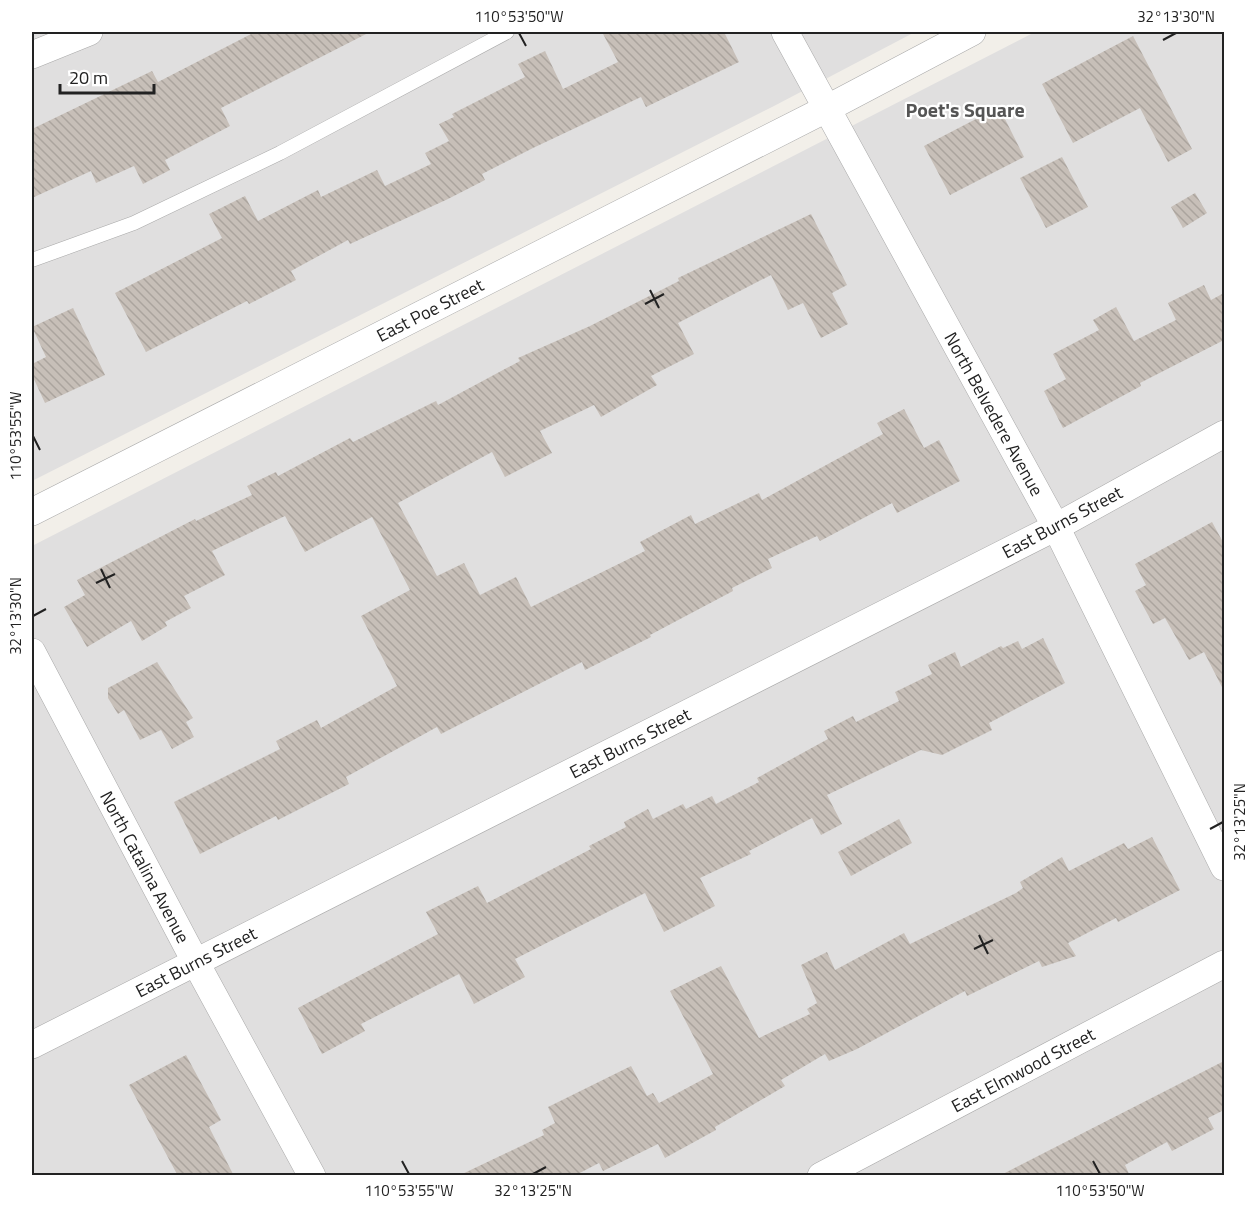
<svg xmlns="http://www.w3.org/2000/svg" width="1256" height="1207" viewBox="0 0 1256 1207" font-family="'Titillium Web',sans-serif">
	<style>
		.residential { fill: #e0dfdf }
		.building { fill: url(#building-back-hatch) }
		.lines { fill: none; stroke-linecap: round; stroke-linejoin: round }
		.lane-casing { stroke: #a9a9a9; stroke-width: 15 }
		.street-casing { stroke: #a9a9a9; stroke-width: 28 }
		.lane { stroke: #fff; stroke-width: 14 }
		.street { stroke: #fff; stroke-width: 27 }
		.ticks { fill: none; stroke: #222; stroke-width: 2 }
		.labels { text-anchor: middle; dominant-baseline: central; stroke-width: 4.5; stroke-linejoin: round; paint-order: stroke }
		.street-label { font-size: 18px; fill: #222; stroke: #fff }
		.neighbourhood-label { font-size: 20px; font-weight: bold; fill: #555; stroke: #fff }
		.neatline { fill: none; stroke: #222; stroke-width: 2 }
		.ticks-label { font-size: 15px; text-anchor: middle; fill: #222 }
	</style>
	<defs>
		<pattern id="building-back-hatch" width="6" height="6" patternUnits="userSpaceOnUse" patternTransform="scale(1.5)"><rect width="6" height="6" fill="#c7bfb8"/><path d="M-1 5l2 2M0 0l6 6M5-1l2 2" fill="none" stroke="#aba49e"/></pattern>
	</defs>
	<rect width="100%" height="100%" fill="#f2efe9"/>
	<g class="residential">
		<path d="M 32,32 L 915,32 L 774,106 L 32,481 Z"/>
		<path d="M 1035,32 L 1224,32 L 1224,1175 L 32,1175 L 32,546 Z"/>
	</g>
	<g class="building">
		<path d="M 255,32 L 370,32 L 221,108 L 230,126 L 165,160 L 170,170 L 143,184 L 134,166 L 96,183 L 91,171 L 32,198 L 32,129 L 152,71 L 158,82 Z"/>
		<path d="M 602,32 L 724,32 L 739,62 L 646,107 L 641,97 L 533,148 L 482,174 L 485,180 L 448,199 L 350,244 L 348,240 L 291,271 L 296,280 L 249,304 L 247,301 L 146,352 L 115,293 L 222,238 L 209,214 L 245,196 L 258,221 L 318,190 L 321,197 L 377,170 L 385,186 L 431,164 L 425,153 L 449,141 L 439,124 L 454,117 L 452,114 L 525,77 L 518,64 L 545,51 L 563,89 L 618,62 Z"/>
		<path d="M 1133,36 L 1192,149 L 1168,162 L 1140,108 L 1073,143 L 1042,84 Z"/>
		<path d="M 999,107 L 1024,157 L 950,195 L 924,146 Z"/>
		<path d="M 1062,157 L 1088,207 L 1046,228 L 1020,178 Z"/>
		<path d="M 1195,193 L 1207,213 L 1183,228 L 1171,207 Z"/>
		<path d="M 811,214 L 847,285 L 832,293 L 848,324 L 821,338 L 803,303 L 788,310 L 771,275 L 678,323 L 694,354 L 651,376 L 657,385 L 601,417 L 594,405 L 540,431 L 552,453 L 505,477 L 492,452 L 398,503 L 437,576 L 464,563 L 480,595 L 516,577 L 531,607 L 645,551 L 640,542 L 691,515 L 695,524 L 759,493 L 762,500 L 883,434 L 877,423 L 904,409 L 924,448 L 939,440 L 960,481 L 897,513 L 892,503 L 820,541 L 817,536 L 768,559 L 772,568 L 732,588 L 733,591 L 650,635 L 651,637 L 585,670 L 582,662 L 441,734 L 437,727 L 346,777 L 349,784 L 278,820 L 276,816 L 200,854 L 174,802 L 280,749 L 276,741 L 317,720 L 321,728 L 397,686 L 361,616 L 410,590 L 372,517 L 305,552 L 285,516 L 212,551 L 225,575 L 184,596 L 191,608 L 165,622 L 167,626 L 142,641 L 131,621 L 87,647 L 64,607 L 85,595 L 77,580 L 195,519 L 196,521 L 252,495 L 247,486 L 276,472 L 278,476 L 350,438 L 353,442 L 436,401 L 438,405 L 520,361 L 518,358 L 590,326 L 679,281 L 678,278 Z"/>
		<path d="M 1204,285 L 1211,300 L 1224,293 L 1224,340 L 1140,383 L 1141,386 L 1063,428 L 1044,391 L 1066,379 L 1053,354 L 1099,330 L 1093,320 L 1116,307 L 1134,341 L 1176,320 L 1168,303 Z"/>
		<path d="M 73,308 L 105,375 L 45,403 L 32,375 L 32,364 L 46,357 L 32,327 Z"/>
		<path d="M 1212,522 L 1224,544 L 1224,691 L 1204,652 L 1189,660 L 1165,618 L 1153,624 L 1135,591 L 1146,585 L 1135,564 Z"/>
		<path d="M 1043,638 L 1065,683 L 989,723 L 992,730 L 942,755 L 921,750 L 827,795 L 842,824 L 821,835 L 812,818 L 749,851 L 751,854 L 700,878 L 715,906 L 664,932 L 645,893 L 515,959 L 525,977 L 474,1004 L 459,974 L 361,1024 L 365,1031 L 322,1054 L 298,1008 L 438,934 L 426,912 L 478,886 L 487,903 L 591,849 L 589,846 L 626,827 L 624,822 L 648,809 L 653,819 L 683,804 L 686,809 L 712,796 L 716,804 L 759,782 L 757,778 L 828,739 L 824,731 L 853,716 L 856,722 L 899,701 L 895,692 L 932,674 L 928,665 L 955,652 L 961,667 L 1001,646 L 1003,648 L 1018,641 L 1022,649 Z"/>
		<path d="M 157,662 L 193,718 L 186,722 L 194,737 L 172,749 L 161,730 L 140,740 L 124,710 L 118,714 L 108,698 L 108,688 Z"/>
		<path d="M 899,819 L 912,843 L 851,876 L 838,852 Z"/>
		<path d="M 1152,837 L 1180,890 L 1118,922 L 1116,918 L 1068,943 L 1076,956 L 1042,967 L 1039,961 L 967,996 L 965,991 L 857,1049 L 829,1061 L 825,1054 L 781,1080 L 785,1086 L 715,1127 L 716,1130 L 665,1158 L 658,1144 L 603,1171 L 599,1163 L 574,1176 L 458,1176 L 544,1135 L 542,1130 L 555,1123 L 548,1107 L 631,1066 L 647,1096 L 653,1093 L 659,1103 L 713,1074 L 670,991 L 721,966 L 759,1038 L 810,1014 L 807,1009 L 817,1003 L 801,965 L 827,952 L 835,970 L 904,933 L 910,944 L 1016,893 L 1023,888 L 1020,882 L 1062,857 L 1069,871 L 1124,843 L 1128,849 Z"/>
		<path d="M 186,1055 L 221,1120 L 209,1127 L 234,1176 L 178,1176 L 129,1085 Z"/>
		<path d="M 1224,1061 L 1224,1110 L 1208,1118 L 1214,1129 L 1172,1151 L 1167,1142 L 1125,1165 L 1130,1176 L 999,1176 Z"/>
	</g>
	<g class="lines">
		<defs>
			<path id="lane" d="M 32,260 L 134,223 L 280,153 L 507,32"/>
			<g id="street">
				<path d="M 785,32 L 1056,527 L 1224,867"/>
				<path d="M 32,55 L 89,32"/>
				<path d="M 32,512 L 828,108 L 972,32"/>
				<path d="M 32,652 L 196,963 L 312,1176"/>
				<path d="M 32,1045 L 1056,527 L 1224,434"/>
				<path d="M 821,1176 L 1224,964"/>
			</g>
		</defs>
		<use href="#lane" class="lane-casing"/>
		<use href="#street" class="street-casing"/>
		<use href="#lane" class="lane"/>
		<use href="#street" class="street"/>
	</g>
	<path class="ticks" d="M 519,33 L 526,46M 1163,40 L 1176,33M 650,290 L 659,308M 645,304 L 664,294M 33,436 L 40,450M 101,569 L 110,588M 96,583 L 115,574M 33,616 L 46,609M 1210,829 L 1223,822M 979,935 L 988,954M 974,949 L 993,940M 402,1161 L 409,1174M 1093,1161 L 1100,1174M 533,1174 L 546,1167"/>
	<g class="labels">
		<g class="street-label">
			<text transform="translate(430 310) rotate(-27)">East Poe Street</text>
			<text transform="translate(994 414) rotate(61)">North Belvedere Avenue</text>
			<text transform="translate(1062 522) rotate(-28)">East Burns Street</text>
			<text transform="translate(630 743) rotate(-27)">East Burns Street</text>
			<text transform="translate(145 867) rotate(62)">North Catalina Avenue</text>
			<text transform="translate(196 962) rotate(-27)">East Burns Street</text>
			<text transform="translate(1023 1070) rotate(-28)">East Elmwood Street</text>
		</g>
		<g class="neighbourhood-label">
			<text x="965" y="109">Poet's Square</text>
		</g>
	</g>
	<rect width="1256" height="1207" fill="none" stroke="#ffffff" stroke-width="66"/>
	<path d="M60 84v9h94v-9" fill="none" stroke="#222222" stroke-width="3"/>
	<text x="69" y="84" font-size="18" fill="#222222" stroke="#ffffff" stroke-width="4.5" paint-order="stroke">20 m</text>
	<rect x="33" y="33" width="1190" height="1141" class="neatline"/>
	<g class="ticks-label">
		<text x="519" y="22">110°53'50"W</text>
		<text x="1176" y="22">32°13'30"N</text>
		<text transform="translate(16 436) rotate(-90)" y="5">110°53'55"W</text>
		<text transform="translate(16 616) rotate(-90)" y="5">32°13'30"N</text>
		<text transform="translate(1240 822) rotate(-90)" y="5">32°13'25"N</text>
		<text x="409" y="1196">110°53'55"W</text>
		<text x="533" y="1196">32°13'25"N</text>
		<text x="1100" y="1196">110°53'50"W</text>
	</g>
</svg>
